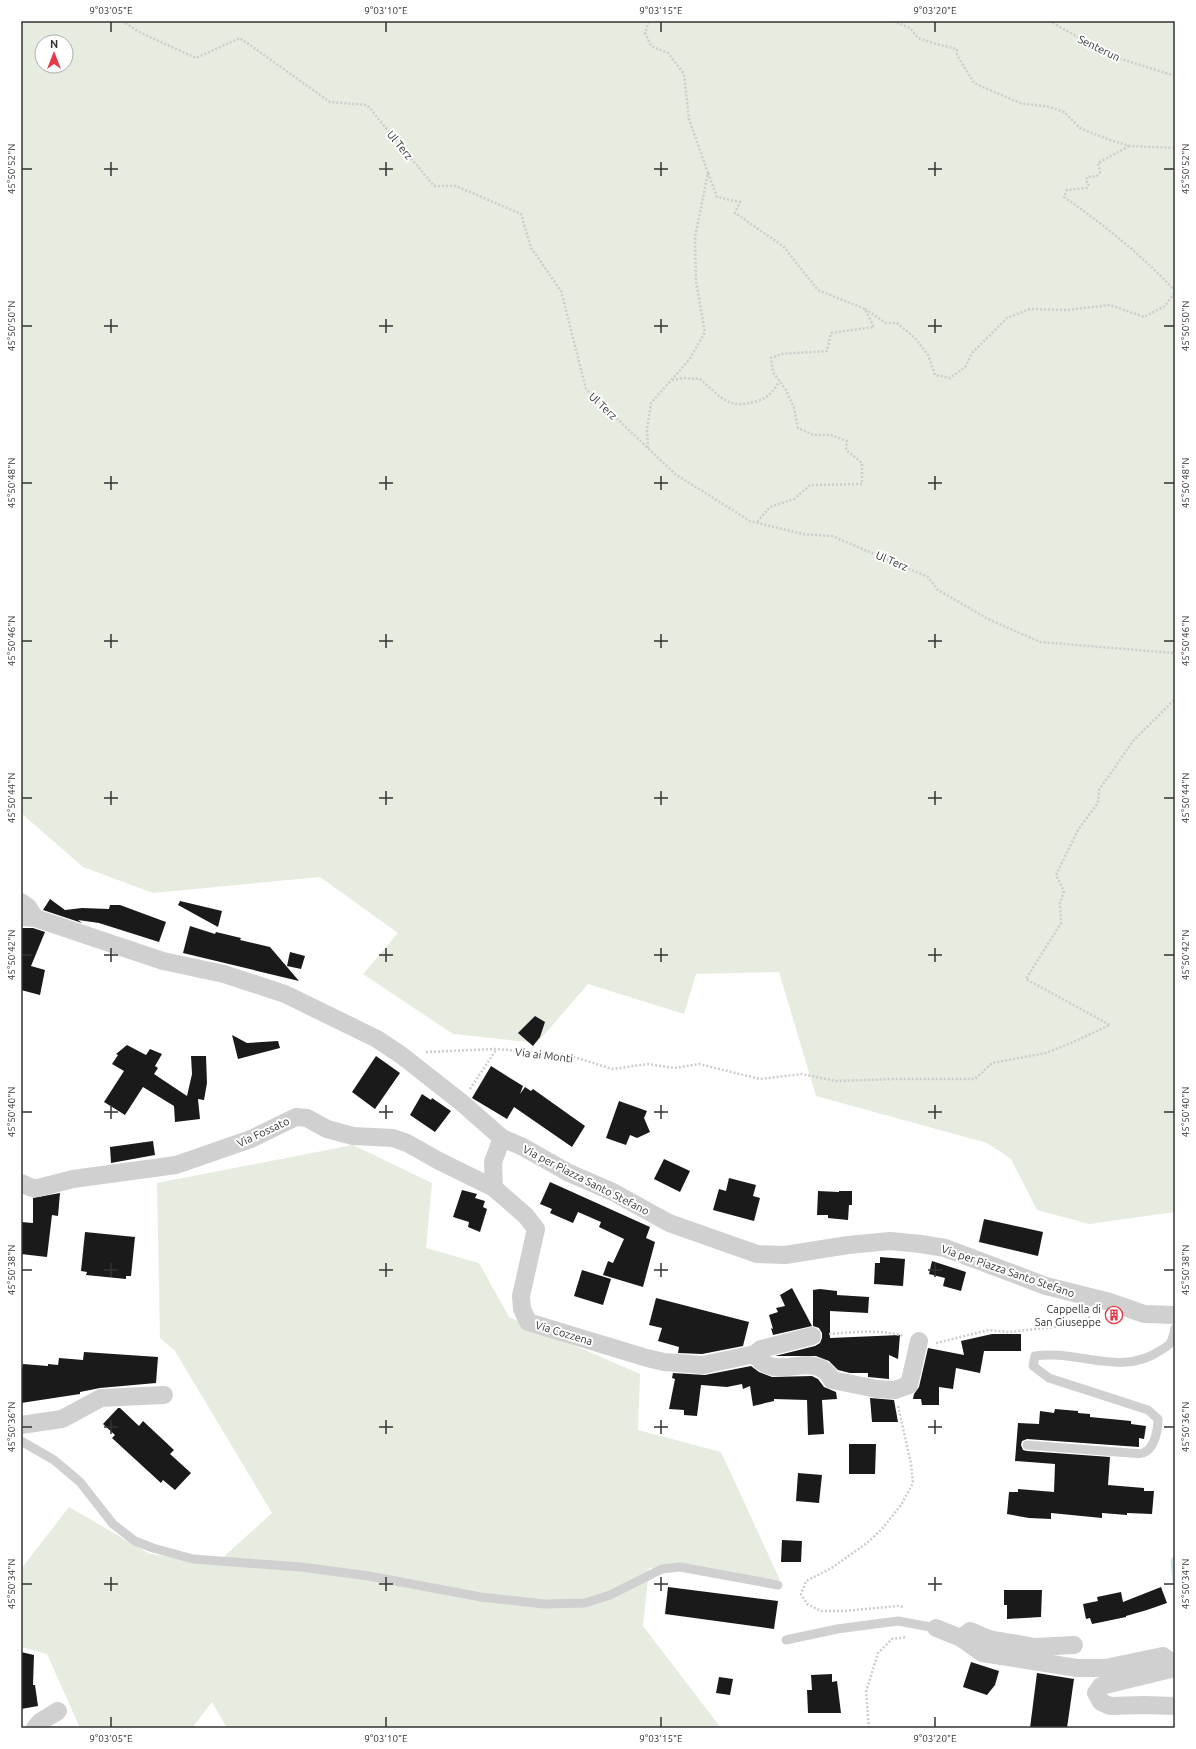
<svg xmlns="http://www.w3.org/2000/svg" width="1196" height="1749" viewBox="0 0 1196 1749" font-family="Ubuntu,sans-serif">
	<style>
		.green { fill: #e6ecdf; fill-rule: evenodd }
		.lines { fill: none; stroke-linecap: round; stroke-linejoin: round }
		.stream { stroke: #cfe2ee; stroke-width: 5 }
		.building { fill: #1a1a1a }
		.path { stroke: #cdcdcd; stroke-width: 2.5; stroke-dasharray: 2 2; stroke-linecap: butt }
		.service { stroke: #d0d0d0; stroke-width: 9 }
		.minor { stroke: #d0d0d0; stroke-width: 18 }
		.ticks { fill: none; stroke: #333; stroke-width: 1.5 }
		.labels { text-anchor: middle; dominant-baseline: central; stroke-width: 4; stroke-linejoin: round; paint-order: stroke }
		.street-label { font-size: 11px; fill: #333; stroke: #fff }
		.poi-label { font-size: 11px; fill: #333; stroke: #fff; text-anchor: end }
		.neatline { fill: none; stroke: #333; stroke-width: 1.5 }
		.ticks-label { font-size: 10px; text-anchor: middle; fill: #333 }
	</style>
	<rect width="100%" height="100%" fill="#fff"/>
	<g class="green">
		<path d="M 21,21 L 1175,21 L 1175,1212 L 1089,1224 L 1037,1210 L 1011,1159 L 987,1143 L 816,1096 L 779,972 L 696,974 L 684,1014 L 588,984 L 537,1043 L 453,1034 L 363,974 L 398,933 L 320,877 L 153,893 L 83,867 L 21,813 ZM 42,42 L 66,42 L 66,66 L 42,66 Z"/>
		<path d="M 353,1145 L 432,1183 L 426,1248 L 479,1263 L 509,1317 L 640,1374 L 638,1430 L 721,1452 L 780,1580 L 649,1568 L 643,1626 L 721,1728 L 227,1728 L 212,1702 L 192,1728 L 80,1728 L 47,1654 L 21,1647 L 21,1569 L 69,1507 L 150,1554 L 218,1562 L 272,1513 L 175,1351 L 160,1338 L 157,1183 Z"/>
	</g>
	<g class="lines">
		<path class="stream" d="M 1175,1558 L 1173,1561 L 1175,1582"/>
	</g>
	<g class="building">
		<path d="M 50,899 L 65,910 L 82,908 L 109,909 L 110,905 L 120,905 L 166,922 L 159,942 L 99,923 L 78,920 L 82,923 L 43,910 Z"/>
		<path d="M 180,901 L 222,911 L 218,927 L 178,905 Z"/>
		<path d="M 190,926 L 215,934 L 216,932 L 241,938 L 240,940 L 270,947 L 299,981 L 183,953 Z"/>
		<path d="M 21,928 L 33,928 L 45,932 L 31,966 L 45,970 L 40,995 L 21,990 Z"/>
		<path d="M 290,952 L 305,956 L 301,969 L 287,966 Z"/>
		<path d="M 535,1016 L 545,1022 L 540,1037 L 533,1046 L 518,1033 Z"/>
		<path d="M 232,1035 L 247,1043 L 278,1041 L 280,1048 L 238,1059 Z"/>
		<path d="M 127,1045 L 146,1055 L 150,1049 L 162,1054 L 155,1066 L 158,1068 L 154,1074 L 187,1096 L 192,1074 L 191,1056 L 206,1056 L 207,1083 L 204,1100 L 198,1099 L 200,1119 L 175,1122 L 174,1106 L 143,1087 L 125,1115 L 104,1102 L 124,1071 L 112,1064 L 118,1055 L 116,1054 Z"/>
		<path d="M 376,1056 L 400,1073 L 375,1109 L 352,1092 Z"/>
		<path d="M 491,1066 L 523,1086 L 520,1094 L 525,1087 L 531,1091 L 533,1089 L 585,1126 L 572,1147 L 514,1107 L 507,1119 L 472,1098 Z"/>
		<path d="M 422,1094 L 431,1100 L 432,1098 L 451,1111 L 435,1132 L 410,1115 Z"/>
		<path d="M 619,1101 L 647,1111 L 644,1118 L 650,1132 L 637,1138 L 630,1135 L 626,1145 L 606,1138 Z"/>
		<path d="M 153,1141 L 155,1155 L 111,1163 L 110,1147 Z"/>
		<path d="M 664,1159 L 690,1171 L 680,1192 L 654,1179 Z"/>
		<path d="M 729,1178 L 756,1185 L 753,1196 L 760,1198 L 754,1221 L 713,1210 L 719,1189 L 726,1191 Z"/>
		<path d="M 550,1182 L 650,1227 L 646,1238 L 655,1242 L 643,1287 L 603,1275 L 608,1261 L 613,1263 L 624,1239 L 599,1227 L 601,1222 L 578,1212 L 573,1223 L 550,1213 L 552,1209 L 540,1204 Z"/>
		<path d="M 462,1190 L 477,1194 L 475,1198 L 485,1201 L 483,1207 L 487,1209 L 480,1232 L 468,1227 L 469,1222 L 453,1217 Z"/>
		<path d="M 818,1191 L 839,1192 L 839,1191 L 852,1191 L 852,1205 L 849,1205 L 848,1220 L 828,1218 L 828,1215 L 817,1215 Z"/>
		<path d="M 60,1193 L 58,1216 L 52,1215 L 47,1257 L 21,1254 L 21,1222 L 33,1223 L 33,1198 Z"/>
		<path d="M 984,1219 L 1043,1232 L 1038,1256 L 979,1242 Z"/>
		<path d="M 85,1232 L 135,1237 L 131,1276 L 126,1276 L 126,1279 L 86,1275 L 87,1272 L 81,1271 Z"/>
		<path d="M 880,1257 L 905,1259 L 903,1286 L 874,1284 L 875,1263 L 880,1263 Z"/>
		<path d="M 932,1261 L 966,1272 L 961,1291 L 943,1286 L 945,1278 L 929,1274 Z"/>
		<path d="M 582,1270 L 611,1279 L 603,1305 L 574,1296 Z"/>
		<path d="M 792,1288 L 812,1326 L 773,1335 L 771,1328 L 773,1329 L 769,1315 L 778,1312 L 776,1308 L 785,1306 L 780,1295 Z"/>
		<path d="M 820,1289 L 837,1291 L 837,1295 L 869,1297 L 868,1313 L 830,1311 L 830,1338 L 900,1335 L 898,1359 L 889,1355 L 889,1379 L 868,1377 L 868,1373 L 850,1373 L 838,1370 L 829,1361 L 816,1356 L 775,1356 L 815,1346 L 820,1343 L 822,1338 L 822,1333 L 819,1328 L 813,1326 L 813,1290 Z"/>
		<path d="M 656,1298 L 749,1322 L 743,1346 L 702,1354 L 678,1353 L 679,1347 L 658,1341 L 662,1328 L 649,1325 Z"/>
		<path d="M 992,1334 L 1021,1334 L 1021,1351 L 984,1351 L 980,1373 L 956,1368 L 953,1389 L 939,1387 L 939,1405 L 922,1405 L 921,1399 L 913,1399 L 914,1394 L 919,1387 L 928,1348 L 964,1355 L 961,1341 Z"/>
		<path d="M 84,1352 L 158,1357 L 156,1383 L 100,1388 L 80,1392 L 80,1394 L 21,1403 L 21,1372 L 23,1364 L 48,1366 L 48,1364 L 58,1365 L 59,1358 L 83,1360 Z"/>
		<path d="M 751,1366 L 759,1372 L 772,1377 L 812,1376 L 818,1379 L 824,1387 L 836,1392 L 837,1399 L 822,1400 L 824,1434 L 808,1435 L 807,1400 L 774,1399 L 774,1401 L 753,1406 L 750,1386 L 743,1389 L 742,1384 L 727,1387 L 701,1385 L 697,1416 L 684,1415 L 684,1410 L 669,1409 L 675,1379 L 672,1378 L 673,1373 L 705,1375 Z"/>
		<path d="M 870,1398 L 894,1400 L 898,1422 L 872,1422 Z"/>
		<path d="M 118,1408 L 120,1408 L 139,1426 L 143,1421 L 174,1450 L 170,1454 L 191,1473 L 175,1490 L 163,1480 L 161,1483 L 112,1438 L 115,1435 L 103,1424 Z"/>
		<path d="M 1055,1409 L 1078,1411 L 1078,1413 L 1090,1414 L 1090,1417 L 1131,1421 L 1131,1424 L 1146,1426 L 1144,1439 L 1139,1438 L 1139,1447 L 1027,1439 L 1022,1441 L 1021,1445 L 1023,1450 L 1027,1451 L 1110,1457 L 1108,1485 L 1144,1488 L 1144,1491 L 1154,1491 L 1152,1514 L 1127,1513 L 1127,1515 L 1102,1513 L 1102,1518 L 1051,1513 L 1051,1519 L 1029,1518 L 1007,1514 L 1009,1492 L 1018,1492 L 1018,1489 L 1054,1492 L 1055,1464 L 1015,1461 L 1018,1423 L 1039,1424 L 1040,1411 L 1054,1413 Z"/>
		<path d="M 849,1444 L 876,1444 L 875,1474 L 849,1474 Z"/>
		<path d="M 798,1473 L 822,1475 L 819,1503 L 796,1501 Z"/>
		<path d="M 782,1540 L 802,1541 L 801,1562 L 781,1562 Z"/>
		<path d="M 668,1587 L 778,1601 L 774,1629 L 665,1614 Z"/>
		<path d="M 1161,1587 L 1167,1603 L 1147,1610 L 1126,1616 L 1126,1617 L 1102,1622 L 1092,1624 L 1090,1618 L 1086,1619 L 1083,1604 L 1098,1601 L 1097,1597 L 1121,1592 L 1123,1602 Z"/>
		<path d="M 1004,1590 L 1042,1590 L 1041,1617 L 1007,1619 L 1007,1605 L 1004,1605 Z"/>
		<path d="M 21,1652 L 34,1655 L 33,1685 L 35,1685 L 38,1706 L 21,1709 Z"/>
		<path d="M 971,1662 L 999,1671 L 995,1685 L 987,1695 L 963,1687 Z"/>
		<path d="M 1037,1673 L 1074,1679 L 1067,1728 L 1030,1728 Z"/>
		<path d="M 832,1674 L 832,1682 L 837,1681 L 841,1713 L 808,1713 L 807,1690 L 812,1690 L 811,1675 Z"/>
		<path d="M 719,1677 L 733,1679 L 730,1695 L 716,1693 Z"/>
	</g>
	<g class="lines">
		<g class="path">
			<path d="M 122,21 L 141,33 L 196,58 L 240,38 L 330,102 L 367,105 L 434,186 L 456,186 L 521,214 L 531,248 L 561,291 L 586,389 L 675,474 L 750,521 L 803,534 L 832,536 L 928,577 L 938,590 L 988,619 L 1040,642 L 1174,653 L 1175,651"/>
			<path d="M 893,21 L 910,28 L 918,38 L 940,45 L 957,49 L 957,55 L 974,83 L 1020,103 L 1050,107 L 1064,112 L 1080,128 L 1110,140 L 1130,146 L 1175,148"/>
			<path d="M 1049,21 L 1112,56 L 1175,76"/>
			<path d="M 1129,146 L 1098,163 L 1100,172 L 1097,176 L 1087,177 L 1086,181 L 1089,184 L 1087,188 L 1067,190 L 1064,197 C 1104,225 1142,255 1175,291"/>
			<path d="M 708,173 L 717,197 L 740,202 L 735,213 L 783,246 L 818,290 L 865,309 L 874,327 L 831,333 L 827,351 L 782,354 L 771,358 L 773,372 L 786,390 L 794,408 L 798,428 L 813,435 L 831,435 L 847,441 L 846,450 L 862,463 L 862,484 L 810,485 L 794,499 L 770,507 L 757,522"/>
			<path d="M 865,309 L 886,323 L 897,323 L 915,338 L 928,355 L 935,375 L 950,378 L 966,366 L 972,353 L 1007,318 L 1030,309 L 1067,310 L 1110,305 L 1144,317 L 1165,306 L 1175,292"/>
			<path d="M 672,380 L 683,378 L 700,379 C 720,396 728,411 757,401 C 768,398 774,391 779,381"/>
			<path d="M 648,448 L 647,429 L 651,403 L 689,360 L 705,332 L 696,282 L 695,237 L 708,173 L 689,119 L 684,74 L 668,53 L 651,46 L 645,33 L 649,21"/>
			<path d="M 426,1052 L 496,1049 L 568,1055 L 612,1069 L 648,1064 L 674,1068 L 699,1064 L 760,1079 L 802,1074 L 836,1081 L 895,1079 L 975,1079 L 992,1063 L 1046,1053 L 1071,1043 L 1110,1025 L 1026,979 L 1061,923 L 1060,903 L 1064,891 L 1056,875 L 1078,830 L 1098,803 L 1099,790 L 1133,741 L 1175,699"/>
			<path d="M 470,1089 L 496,1050"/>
			<path d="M 829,1334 C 855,1332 879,1329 904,1336"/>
			<path d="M 936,1343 L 989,1330 L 1009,1332 L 1073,1325 L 1092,1316"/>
			<path d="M 898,1406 L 911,1464 L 913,1483 L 901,1505 L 882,1529 L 867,1543 L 830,1569 L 806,1581 L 801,1594 L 807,1604 L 821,1611 L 844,1611 L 898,1606 L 903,1607"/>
			<path d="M 869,1728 L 866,1692 L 878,1653 L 892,1639 L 906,1637"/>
		</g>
		<g class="service">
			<path d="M 21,1441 L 54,1460 L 80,1482 L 113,1524 L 135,1541 L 153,1548 L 193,1559 L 301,1567 L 369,1576 L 481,1597 L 544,1604 L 585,1603 L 610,1595 L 662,1569 L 680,1567 L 778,1585"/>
			<path d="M 1027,1445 L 1130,1453 C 1134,1453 1139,1454 1143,1453 C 1155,1449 1158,1429 1158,1419 L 1148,1410 L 1049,1378 L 1033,1366 L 1035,1356 C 1077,1349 1121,1378 1161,1350 C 1164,1348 1169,1346 1171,1342 C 1173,1338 1174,1332 1175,1328"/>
			<path d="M 786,1640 L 837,1629 L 898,1621 L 936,1628"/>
		</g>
		<g class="minor">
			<path d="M 21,902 L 28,907 L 35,918"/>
			<path d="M 21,917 L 35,918 L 163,961 L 224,974 L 285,994 L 377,1039 L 401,1055 L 461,1102 L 502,1138 L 523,1147 L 569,1173 L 613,1192 L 669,1223 L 757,1254 L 785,1255 L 848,1245 L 890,1241 L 921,1244 L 945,1248 L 1046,1286 L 1110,1302 L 1144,1314 L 1175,1315"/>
			<path d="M 502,1138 L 493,1162 L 494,1188 L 526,1216 L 536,1229 L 521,1296 L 522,1309 L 528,1322 L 647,1358 L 664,1362 L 703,1365 L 755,1354"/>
			<path d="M 21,1183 L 32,1188 L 38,1188 L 73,1179 L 176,1165 L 251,1139 L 296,1117 L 307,1118 L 327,1129 L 353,1136 L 393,1138 L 407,1143 L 439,1161 L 494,1188"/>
			<path d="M 755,1354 C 775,1386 814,1346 832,1380 L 877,1389 L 895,1390 L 909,1385 L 919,1341"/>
			<path d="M 755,1354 L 761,1349 L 812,1336"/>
			<path d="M 21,1425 L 62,1419 L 101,1398 L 164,1395"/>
			<path d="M 936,1628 L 961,1638 L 982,1653 L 1077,1668 L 1105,1668 L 1163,1656 L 1170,1661 L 1171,1669 L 1101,1686 L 1096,1693 L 1101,1702 L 1110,1706 L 1144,1705 L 1175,1706"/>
			<path d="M 961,1638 L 970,1631 L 989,1639 L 1035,1647 L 1074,1645"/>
			<path d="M 35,1728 L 40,1722 L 58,1711"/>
		</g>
	</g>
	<path class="ticks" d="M 111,22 L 111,32M 386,22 L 386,32M 661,22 L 661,32M 935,22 L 935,32M 111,162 L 111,176M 386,162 L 386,176M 661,162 L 661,176M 935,162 L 935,176M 22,169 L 32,169M 104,169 L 118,169M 379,169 L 393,169M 654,169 L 668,169M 928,169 L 942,169M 1164,169 L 1174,169M 111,319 L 111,333M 386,319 L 386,333M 661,319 L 661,333M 935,319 L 935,333M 22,326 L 32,326M 104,326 L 118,326M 379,326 L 393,326M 654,326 L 668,326M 928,326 L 942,326M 1164,326 L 1174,326M 111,476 L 111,490M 386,476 L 386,490M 661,476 L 661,490M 935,476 L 935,490M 22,483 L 32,483M 104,483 L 118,483M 379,483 L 393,483M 654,483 L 668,483M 928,483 L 942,483M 1164,483 L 1174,483M 111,634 L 111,648M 386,634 L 386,648M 661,634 L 661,648M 935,634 L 935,648M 22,641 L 32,641M 104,641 L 118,641M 379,641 L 393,641M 654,641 L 668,641M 928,641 L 942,641M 1164,641 L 1174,641M 111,791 L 111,805M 386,791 L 386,805M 661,791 L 661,805M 935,791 L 935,805M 22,798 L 32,798M 104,798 L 118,798M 379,798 L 393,798M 654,798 L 668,798M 928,798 L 942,798M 1164,798 L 1174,798M 111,948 L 111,962M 386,948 L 386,962M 661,948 L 661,962M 935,948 L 935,962M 22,955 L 32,955M 104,955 L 118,955M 379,955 L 393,955M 654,955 L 668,955M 928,955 L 942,955M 1164,955 L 1174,955M 111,1105 L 111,1119M 386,1105 L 386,1119M 661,1105 L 661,1119M 935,1105 L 935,1119M 22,1112 L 32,1112M 104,1112 L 118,1112M 379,1112 L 393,1112M 654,1112 L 668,1112M 928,1112 L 942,1112M 1164,1112 L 1174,1112M 111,1263 L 111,1277M 386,1263 L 386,1277M 661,1263 L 661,1277M 935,1263 L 935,1277M 22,1270 L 32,1270M 104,1270 L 118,1270M 379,1270 L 393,1270M 654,1270 L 668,1270M 928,1270 L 942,1270M 1164,1270 L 1174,1270M 111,1420 L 111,1434M 386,1420 L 386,1434M 661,1420 L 661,1434M 935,1420 L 935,1434M 22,1427 L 32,1427M 104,1427 L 118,1427M 379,1427 L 393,1427M 654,1427 L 668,1427M 928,1427 L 942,1427M 1164,1427 L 1174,1427M 111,1577 L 111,1591M 386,1577 L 386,1591M 661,1577 L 661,1591M 935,1577 L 935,1591M 22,1584 L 32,1584M 104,1584 L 118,1584M 379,1584 L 393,1584M 654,1584 L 668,1584M 928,1584 L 942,1584M 1164,1584 L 1174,1584M 111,1717 L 111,1727M 386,1717 L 386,1727M 661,1717 L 661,1727M 935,1717 L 935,1727"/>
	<defs>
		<symbol id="building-ring" viewBox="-11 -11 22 22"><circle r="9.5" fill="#fff" stroke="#e63946" stroke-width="1.5"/><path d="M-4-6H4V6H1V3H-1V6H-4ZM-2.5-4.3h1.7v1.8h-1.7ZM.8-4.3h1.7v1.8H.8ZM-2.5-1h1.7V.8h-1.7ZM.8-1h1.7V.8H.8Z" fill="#e63946"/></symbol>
	</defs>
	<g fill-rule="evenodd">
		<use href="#building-ring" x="1104" y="1305" width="20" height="20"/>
	</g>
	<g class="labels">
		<g class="street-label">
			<text transform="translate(1099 48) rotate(26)">Senterun</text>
			<text transform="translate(400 145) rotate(51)">Ul Terz</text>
			<text transform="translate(603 406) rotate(43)">Ul Terz</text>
			<text transform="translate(892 561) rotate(23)">Ul Terz</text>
			<text transform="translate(544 1055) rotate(7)">Via ai Monti</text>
			<text transform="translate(263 1132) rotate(-25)">Via Fossato</text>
			<text transform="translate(586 1180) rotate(27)">Via per Piazza Santo Stefano</text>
			<text transform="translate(1008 1271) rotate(19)">Via per Piazza Santo Stefano</text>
			<text transform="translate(564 1333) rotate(17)">Via Cozzena</text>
		</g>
		<g class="poi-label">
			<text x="1101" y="1309">Cappella di<tspan x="1101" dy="13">San Giuseppe</tspan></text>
		</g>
	</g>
	<rect width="1196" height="1749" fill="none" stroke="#ffffff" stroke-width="44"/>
	<g transform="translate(54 54)"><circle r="19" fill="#ffffff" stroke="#adadad"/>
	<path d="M0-3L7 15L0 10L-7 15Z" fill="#e63946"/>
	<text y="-6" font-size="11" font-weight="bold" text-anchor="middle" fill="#333333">N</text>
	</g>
	<rect x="22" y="22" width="1152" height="1705" class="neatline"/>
	<g class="ticks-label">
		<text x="111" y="14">9°03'05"E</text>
		<text x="386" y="14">9°03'10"E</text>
		<text x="661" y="14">9°03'15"E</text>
		<text x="935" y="14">9°03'20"E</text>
		<text transform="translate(11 169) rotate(-90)" y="4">45°50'52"N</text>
		<text transform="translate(1185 169) rotate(-90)" y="4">45°50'52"N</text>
		<text transform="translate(11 326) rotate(-90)" y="4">45°50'50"N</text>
		<text transform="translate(1185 326) rotate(-90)" y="4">45°50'50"N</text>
		<text transform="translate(11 483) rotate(-90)" y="4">45°50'48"N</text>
		<text transform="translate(1185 483) rotate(-90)" y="4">45°50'48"N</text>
		<text transform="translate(11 641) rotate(-90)" y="4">45°50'46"N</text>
		<text transform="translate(1185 641) rotate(-90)" y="4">45°50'46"N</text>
		<text transform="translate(11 798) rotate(-90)" y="4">45°50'44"N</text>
		<text transform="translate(1185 798) rotate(-90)" y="4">45°50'44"N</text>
		<text transform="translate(11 955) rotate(-90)" y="4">45°50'42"N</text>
		<text transform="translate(1185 955) rotate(-90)" y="4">45°50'42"N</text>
		<text transform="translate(11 1112) rotate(-90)" y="4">45°50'40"N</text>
		<text transform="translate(1185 1112) rotate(-90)" y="4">45°50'40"N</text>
		<text transform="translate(11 1270) rotate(-90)" y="4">45°50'38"N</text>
		<text transform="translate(1185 1270) rotate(-90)" y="4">45°50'38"N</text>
		<text transform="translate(11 1427) rotate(-90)" y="4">45°50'36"N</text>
		<text transform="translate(1185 1427) rotate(-90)" y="4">45°50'36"N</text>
		<text transform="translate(11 1584) rotate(-90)" y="4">45°50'34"N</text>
		<text transform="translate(1185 1584) rotate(-90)" y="4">45°50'34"N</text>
		<text x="111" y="1742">9°03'05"E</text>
		<text x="386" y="1742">9°03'10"E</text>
		<text x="661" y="1742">9°03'15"E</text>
		<text x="935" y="1742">9°03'20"E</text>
	</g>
</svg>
